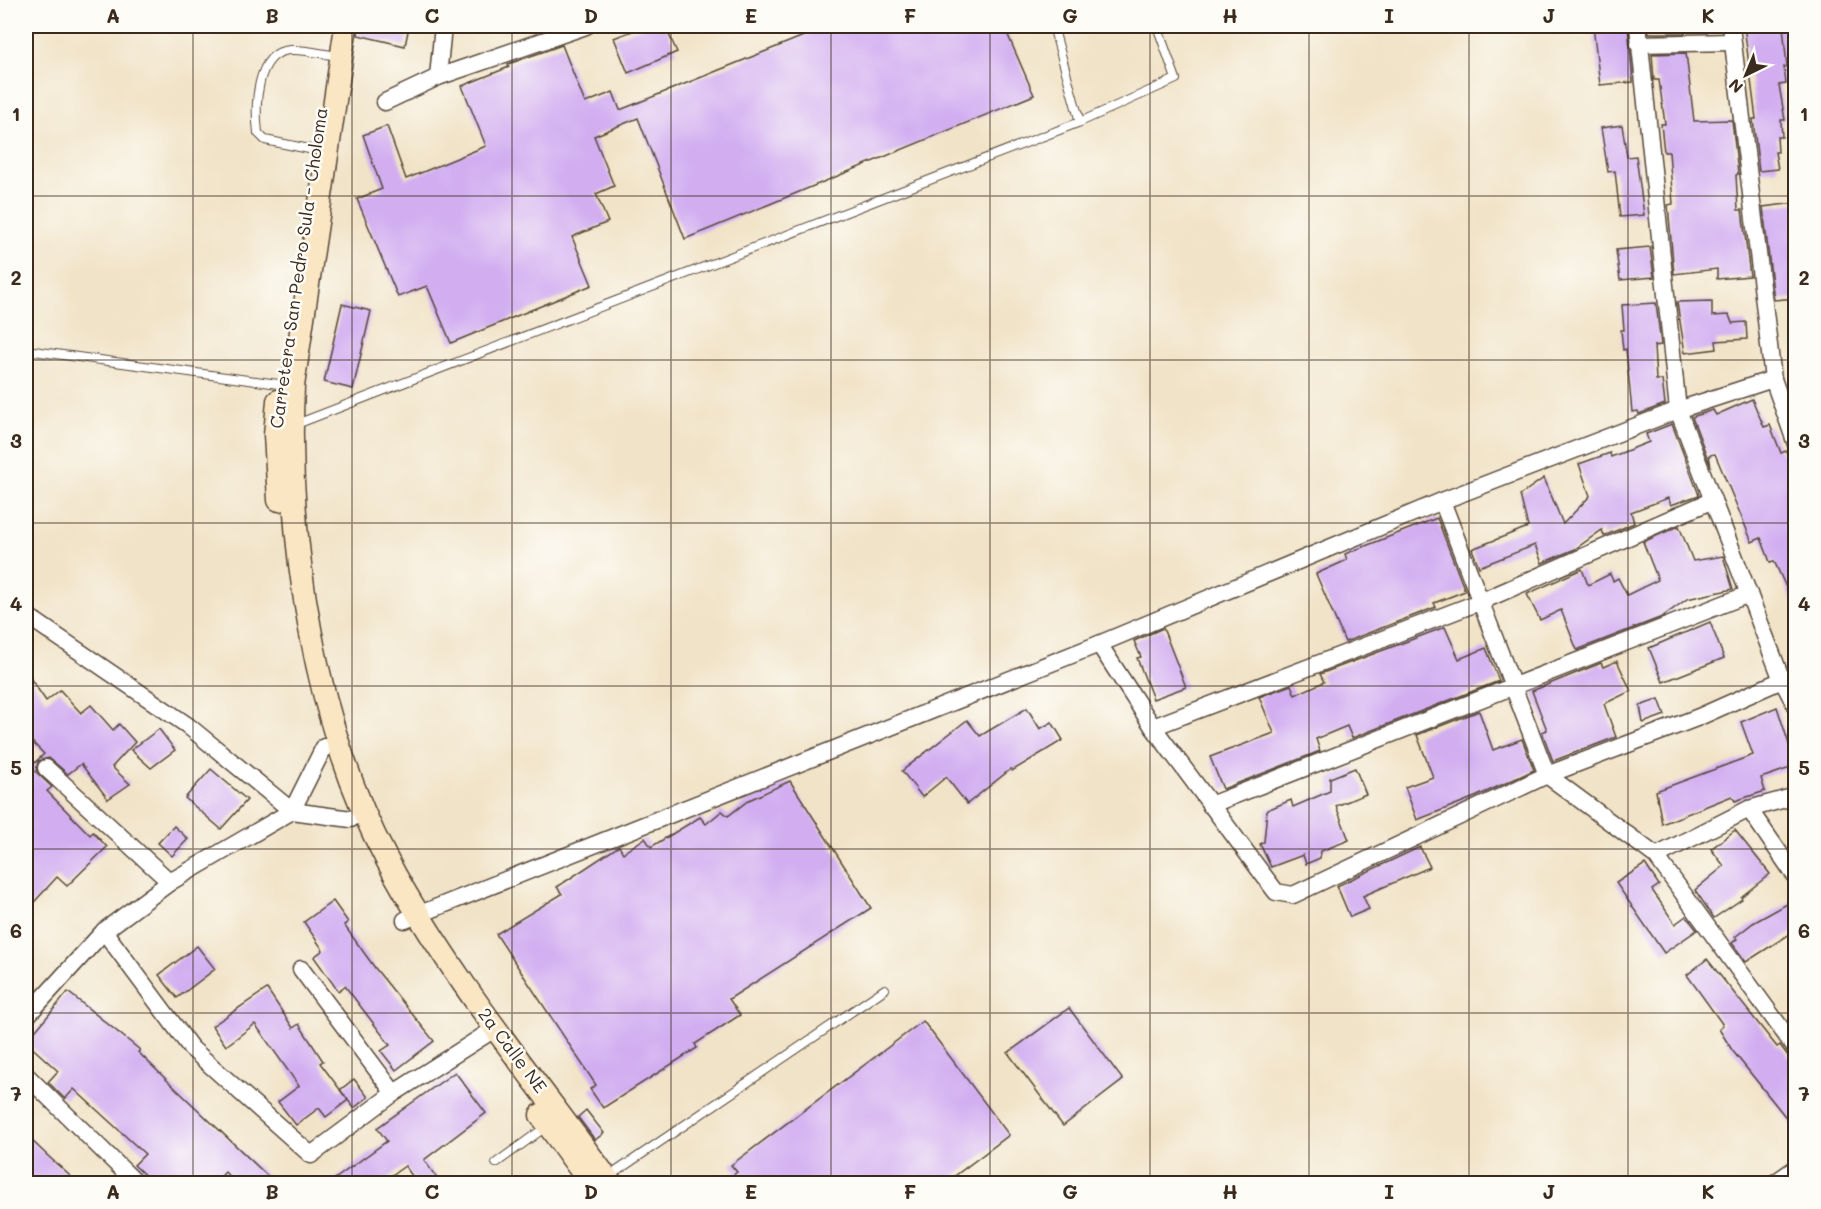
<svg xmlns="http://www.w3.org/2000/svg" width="1821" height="1209" viewBox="0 0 1821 1209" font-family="Mali,sans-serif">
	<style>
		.building { fill: #d2aef1 }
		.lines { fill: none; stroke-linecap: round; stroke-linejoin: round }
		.service-casing { stroke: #564637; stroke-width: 10 }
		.minor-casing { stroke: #564637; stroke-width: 19 }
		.secondary-casing { stroke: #564637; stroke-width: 25 }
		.service { stroke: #fff; stroke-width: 8 }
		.minor { stroke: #fff; stroke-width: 16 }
		.secondary { stroke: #fbe6c4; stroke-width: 22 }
		.grid { fill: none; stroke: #3b2a1e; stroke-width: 1.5; stroke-opacity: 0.55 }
		.labels { text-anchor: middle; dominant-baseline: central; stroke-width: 5; stroke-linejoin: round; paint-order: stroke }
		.street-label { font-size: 18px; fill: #3b2a1e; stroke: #fdfcf7 }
		.neatline { fill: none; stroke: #3b2a1e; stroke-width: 2 }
		.grid-label { font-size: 20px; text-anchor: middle; font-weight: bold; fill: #3b2a1e }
	</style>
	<rect width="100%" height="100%" fill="#fdfcf7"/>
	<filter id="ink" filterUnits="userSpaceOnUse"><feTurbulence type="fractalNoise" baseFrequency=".0167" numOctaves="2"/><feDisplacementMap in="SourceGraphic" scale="12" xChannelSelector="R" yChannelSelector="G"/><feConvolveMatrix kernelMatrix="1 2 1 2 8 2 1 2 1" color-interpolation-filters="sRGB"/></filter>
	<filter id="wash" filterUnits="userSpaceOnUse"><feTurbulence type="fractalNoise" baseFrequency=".008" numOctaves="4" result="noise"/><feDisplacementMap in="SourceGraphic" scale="24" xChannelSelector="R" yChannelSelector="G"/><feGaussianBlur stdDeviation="1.35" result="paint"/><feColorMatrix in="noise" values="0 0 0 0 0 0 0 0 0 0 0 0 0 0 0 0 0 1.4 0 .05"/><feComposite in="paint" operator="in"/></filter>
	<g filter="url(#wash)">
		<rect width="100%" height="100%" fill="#f1e3c7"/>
		<g id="blocks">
			<g class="building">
				<path d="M 359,26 L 409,26 L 405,46 L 358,35 Z"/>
				<path d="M 645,26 L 665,26 L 677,52 L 628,73 L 614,38 Z"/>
				<path d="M 820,26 L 1004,26 L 1034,95 L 685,239 L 638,118 L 594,136 L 614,186 L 596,194 L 608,222 L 572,237 L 592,285 L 451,343 L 427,286 L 398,297 L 357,199 L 382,189 L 363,135 L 387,126 L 406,179 L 486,146 L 462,86 L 509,67 L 508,64 L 517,61 L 562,45 L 585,103 L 613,92 L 620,110 L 821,29 Z"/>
				<path d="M 1593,26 L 1628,26 L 1633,82 L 1600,85 Z"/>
				<path d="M 1648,26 L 1684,26 L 1685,33 L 1649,33 Z"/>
				<path d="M 1744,26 L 1783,26 L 1787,67 L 1784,67 L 1786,84 L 1779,85 L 1785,120 L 1781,120 L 1782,137 L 1777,137 L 1778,152 L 1775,152 L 1778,169 L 1759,171 L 1753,119 L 1756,119 Z"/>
				<path d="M 1686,53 L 1694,121 L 1732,120 L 1738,174 L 1736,175 L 1738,210 L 1742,210 L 1750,276 L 1717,279 L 1717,269 L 1674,274 L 1668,205 L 1673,204 L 1669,152 L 1664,152 L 1661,124 L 1665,124 L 1659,80 L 1654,80 L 1652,54 Z"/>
				<path d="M 1622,125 L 1627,157 L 1636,156 L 1644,215 L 1620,217 L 1615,171 L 1608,172 L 1601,128 Z"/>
				<path d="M 1796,203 L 1796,298 L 1774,300 L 1763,207 Z"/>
				<path d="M 1650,247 L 1654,277 L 1620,280 L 1616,250 Z"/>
				<path d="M 1712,301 L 1712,316 L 1729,315 L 1732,323 L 1746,322 L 1747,339 L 1716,341 L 1717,349 L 1685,353 L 1677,302 Z"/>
				<path d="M 1656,303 L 1661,345 L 1654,346 L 1656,380 L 1662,380 L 1665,404 L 1639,414 L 1638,411 L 1632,412 L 1626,349 L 1623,350 L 1621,330 L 1624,330 L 1622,305 Z"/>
				<path d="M 342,304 L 371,311 L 353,389 L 324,382 Z"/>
				<path d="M 1752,399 L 1764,427 L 1770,425 L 1781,453 L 1786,451 L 1796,472 L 1796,609 L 1774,561 L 1770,562 L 1761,538 L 1752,542 L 1715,454 L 1709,455 L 1711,467 L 1692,417 L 1713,410 L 1716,415 Z"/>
				<path d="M 1672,424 L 1699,495 L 1671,505 L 1668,498 L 1631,512 L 1634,523 L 1604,536 L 1602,530 L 1575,549 L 1542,563 L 1535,545 L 1479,567 L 1472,549 L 1528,527 L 1520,495 L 1544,478 L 1563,524 L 1590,496 L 1579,464 L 1610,453 L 1611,457 L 1649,442 L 1646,434 Z"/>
				<path d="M 1437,518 L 1465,591 L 1434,603 L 1436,607 L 1345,642 L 1316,574 L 1347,560 L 1345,554 Z"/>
				<path d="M 1679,526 L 1693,561 L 1723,556 L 1733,589 L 1687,599 L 1662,617 L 1577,650 L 1561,610 L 1540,620 L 1527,594 L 1582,569 L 1588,585 L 1610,574 L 1613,581 L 1618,578 L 1627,595 L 1658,580 L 1643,542 Z"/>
				<path d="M 1710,622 L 1724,658 L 1663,682 L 1649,648 Z"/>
				<path d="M 1445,627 L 1459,659 L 1486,648 L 1499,681 L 1352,738 L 1347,726 L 1316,739 L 1320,751 L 1223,789 L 1210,757 L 1274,733 L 1259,697 L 1291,685 L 1295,695 L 1324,682 L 1320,674 Z"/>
				<path d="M 1163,628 L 1186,687 L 1153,699 L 1137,658 L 1141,657 L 1134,641 Z"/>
				<path d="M 1617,661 L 1631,691 L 1604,704 L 1616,737 L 1553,761 L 1542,732 L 1547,730 L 1532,691 L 1601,663 L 1603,667 Z"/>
				<path d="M 26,672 L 46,701 L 60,690 L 81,713 L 91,705 L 113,730 L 119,724 L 135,742 L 112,767 L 130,784 L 108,799 L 81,764 L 68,774 L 49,758 L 38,761 L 36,772 L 52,787 L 47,791 L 90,835 L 93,832 L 107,847 L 67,886 L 57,877 L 26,911 L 26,771 L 44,754 L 26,736 Z"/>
				<path d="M 1659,699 L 1665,715 L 1643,723 L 1640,706 Z"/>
				<path d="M 1777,707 L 1796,766 L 1761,778 L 1765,791 L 1735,801 L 1732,796 L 1662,824 L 1656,791 L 1753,755 L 1741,722 Z"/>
				<path d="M 1027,708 L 1040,729 L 1052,722 L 1063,740 L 1012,771 L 1011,769 L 967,804 L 946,777 L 922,797 L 902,771 L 967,720 L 980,736 Z"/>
				<path d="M 1479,711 L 1493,750 L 1522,739 L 1534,770 L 1475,797 L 1417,820 L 1405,787 L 1433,777 L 1417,735 Z"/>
				<path d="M 159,729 L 175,750 L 151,768 L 131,750 Z"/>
				<path d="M 1355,768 L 1366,794 L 1336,806 L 1349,840 L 1321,851 L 1320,858 L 1306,864 L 1303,855 L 1271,867 L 1260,844 L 1264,842 L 1267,810 L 1291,800 L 1293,807 L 1330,791 L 1330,778 Z"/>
				<path d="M 211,769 L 247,800 L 221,829 L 185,798 Z"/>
				<path d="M 790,781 L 871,908 L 729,999 L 740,1015 L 695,1044 L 697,1048 L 603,1108 L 590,1089 L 596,1085 L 496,934 L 562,894 L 557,887 L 619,846 L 623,853 L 645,838 L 651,847 L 700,817 L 706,824 L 722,811 L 728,816 L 749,800 Z"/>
				<path d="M 174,826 L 188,839 L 172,856 L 158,843 Z"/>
				<path d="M 1735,830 L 1770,874 L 1741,897 L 1742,899 L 1714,918 L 1695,890 L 1724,866 L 1711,849 Z"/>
				<path d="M 1420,847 L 1430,867 L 1363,896 L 1369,909 L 1350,917 L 1337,886 Z"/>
				<path d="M 1645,864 L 1659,885 L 1652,890 L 1675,924 L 1686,916 L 1697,930 L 1664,953 L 1616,883 Z"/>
				<path d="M 1796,899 L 1796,930 L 1746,962 L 1732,943 L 1737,939 L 1735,937 L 1753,923 Z"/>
				<path d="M 333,901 L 348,922 L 344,925 L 375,968 L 434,1041 L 396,1070 L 381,1051 L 390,1045 L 345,986 L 338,991 L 314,957 L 323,950 L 304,922 Z"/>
				<path d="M 197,946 L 215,969 L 177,998 L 159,975 Z"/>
				<path d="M 1707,959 L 1777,1047 L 1780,1045 L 1788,1056 L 1796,1059 L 1796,1130 L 1732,1050 L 1719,1029 L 1723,1025 L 1687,975 Z"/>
				<path d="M 267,989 L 293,1028 L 299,1024 L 323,1061 L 320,1063 L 348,1100 L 326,1117 L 319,1108 L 296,1125 L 278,1102 L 299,1086 L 255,1024 L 226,1046 L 212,1026 Z"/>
				<path d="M 68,992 L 140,1050 L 138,1052 L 173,1086 L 276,1184 L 237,1184 L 225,1172 L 214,1184 L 154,1184 L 134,1165 L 145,1154 L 74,1089 L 65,1099 L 48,1082 L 58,1071 L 26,1042 Z"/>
				<path d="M 1069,1008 L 1123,1080 L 1063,1126 L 1008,1053 Z"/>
				<path d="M 923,1021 L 1009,1135 L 944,1184 L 722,1184 L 737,1172 L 731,1165 Z"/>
				<path d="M 455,1072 L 486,1113 L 424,1160 L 441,1184 L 418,1184 L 405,1166 L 379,1184 L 328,1184 L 387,1141 L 377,1128 Z"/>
				<path d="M 354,1079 L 368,1097 L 354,1108 L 340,1090 Z"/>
				<path d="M 586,1110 L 604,1133 L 595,1140 L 578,1117 Z"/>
				<path d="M 26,1135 L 48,1156 L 79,1184 L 35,1184 L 26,1175 Z"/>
			</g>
		</g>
	</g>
	<g filter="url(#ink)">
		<use href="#blocks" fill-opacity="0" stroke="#564637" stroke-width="1.5"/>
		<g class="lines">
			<defs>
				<g id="service">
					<path d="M 1080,122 L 1176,79 L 1157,26"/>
					<path d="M 314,150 L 265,140 L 258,133 C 255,108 255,52 290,50 C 306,49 325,55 341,56"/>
					<path d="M 26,350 L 293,386"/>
					<path d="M 294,425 L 1080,122 L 1053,26"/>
					<path d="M 496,1163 L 547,1126"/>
					<path d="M 608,1177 L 885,989"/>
				</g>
				<g id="minor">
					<path d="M 1638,26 L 1678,410 L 1782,680 L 1796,706"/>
					<path d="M 1731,26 L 1773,379 L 1796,444"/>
					<path d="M 1639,44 L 1731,42"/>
					<path d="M 438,77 L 443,26"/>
					<path d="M 385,102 L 438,77 L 586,26"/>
					<path d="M 1442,501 L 1547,775 L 1656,856 L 1796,1049"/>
					<path d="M 26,615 L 187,725 L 292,811 L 351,819"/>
					<path d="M 1099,644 L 1153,727 L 1276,892 L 1293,895 L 1547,775 L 1699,717 L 1782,680"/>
					<path d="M 1153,727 L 1482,601 L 1713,500"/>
					<path d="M 46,768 L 170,882"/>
					<path d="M 1210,805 L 1749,594"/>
					<path d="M 1749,809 L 1796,877"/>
					<path d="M 1656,856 L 1749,809 L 1796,796"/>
					<path d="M 405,920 L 1099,644 L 1442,501 L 1678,410 L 1773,379"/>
					<path d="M 104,931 L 191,1048 L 311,1155 L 394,1093 L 496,1028"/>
					<path d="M 301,969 L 394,1093"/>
					<path d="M 26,1017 L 104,931 L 170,882 L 292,811 L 324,747"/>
					<path d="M 26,1075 L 137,1184"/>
					<path d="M 1773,1184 L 1796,1168"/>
				</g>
				<g id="secondary">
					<path d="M 346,26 L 293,386 C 286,538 314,724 387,860 C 449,976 534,1078 611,1184"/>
					<path d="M 278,401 L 275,435 L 279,500"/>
					<path d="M 541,1115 L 591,1184"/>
				</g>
			</defs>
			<use href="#service" class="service-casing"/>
			<use href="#minor" class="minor-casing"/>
			<use href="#secondary" class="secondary-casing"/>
			<use href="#service" class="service"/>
			<use href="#minor" class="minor"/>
			<use href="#secondary" class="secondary"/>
		</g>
	</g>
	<path class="grid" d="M 193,26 L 193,1184M 352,26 L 352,1184M 512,26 L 512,1184M 671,26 L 671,1184M 831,26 L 831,1184M 990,26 L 990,1184M 1150,26 L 1150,1184M 1309,26 L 1309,1184M 1469,26 L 1469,1184M 1628,26 L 1628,1184M 26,196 L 1796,196M 26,360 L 1796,360M 26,523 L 1796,523M 26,686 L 1796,686M 26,849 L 1796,849M 26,1013 L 1796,1013"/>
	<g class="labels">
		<g class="street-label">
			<text transform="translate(298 268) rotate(-82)">Carretera San Pedro Sula - Choloma</text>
			<text transform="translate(513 1050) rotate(53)">2a Calle NE</text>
		</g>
	</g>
	<rect width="1821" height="1209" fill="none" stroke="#fdfcf7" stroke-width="66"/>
	<g transform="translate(1746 75) rotate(223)" stroke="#fdfcf7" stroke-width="4.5" paint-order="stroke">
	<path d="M0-4.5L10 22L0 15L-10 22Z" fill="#3b2a1e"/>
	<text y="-9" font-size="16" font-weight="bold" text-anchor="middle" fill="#3b2a1e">N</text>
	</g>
	<rect x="33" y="33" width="1755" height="1143" class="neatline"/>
	<g class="grid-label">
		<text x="113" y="23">A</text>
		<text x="272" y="23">B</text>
		<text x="432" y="23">C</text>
		<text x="591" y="23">D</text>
		<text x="751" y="23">E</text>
		<text x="910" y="23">F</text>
		<text x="1070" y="23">G</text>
		<text x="1230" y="23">H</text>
		<text x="1389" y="23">I</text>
		<text x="1549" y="23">J</text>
		<text x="1708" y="23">K</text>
		<text x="16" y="121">1</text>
		<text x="1804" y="121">1</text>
		<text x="16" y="285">2</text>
		<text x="1804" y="285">2</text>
		<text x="16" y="448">3</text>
		<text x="1804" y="448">3</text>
		<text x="16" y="611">4</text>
		<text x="1804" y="611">4</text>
		<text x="16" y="775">5</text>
		<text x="1804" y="775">5</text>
		<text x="16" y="938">6</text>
		<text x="1804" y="938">6</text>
		<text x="16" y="1101">7</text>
		<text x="1804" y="1101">7</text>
		<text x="113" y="1199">A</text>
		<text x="272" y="1199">B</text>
		<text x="432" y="1199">C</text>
		<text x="591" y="1199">D</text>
		<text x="751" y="1199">E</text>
		<text x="910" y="1199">F</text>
		<text x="1070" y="1199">G</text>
		<text x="1230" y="1199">H</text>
		<text x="1389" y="1199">I</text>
		<text x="1549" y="1199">J</text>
		<text x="1708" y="1199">K</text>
	</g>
</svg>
